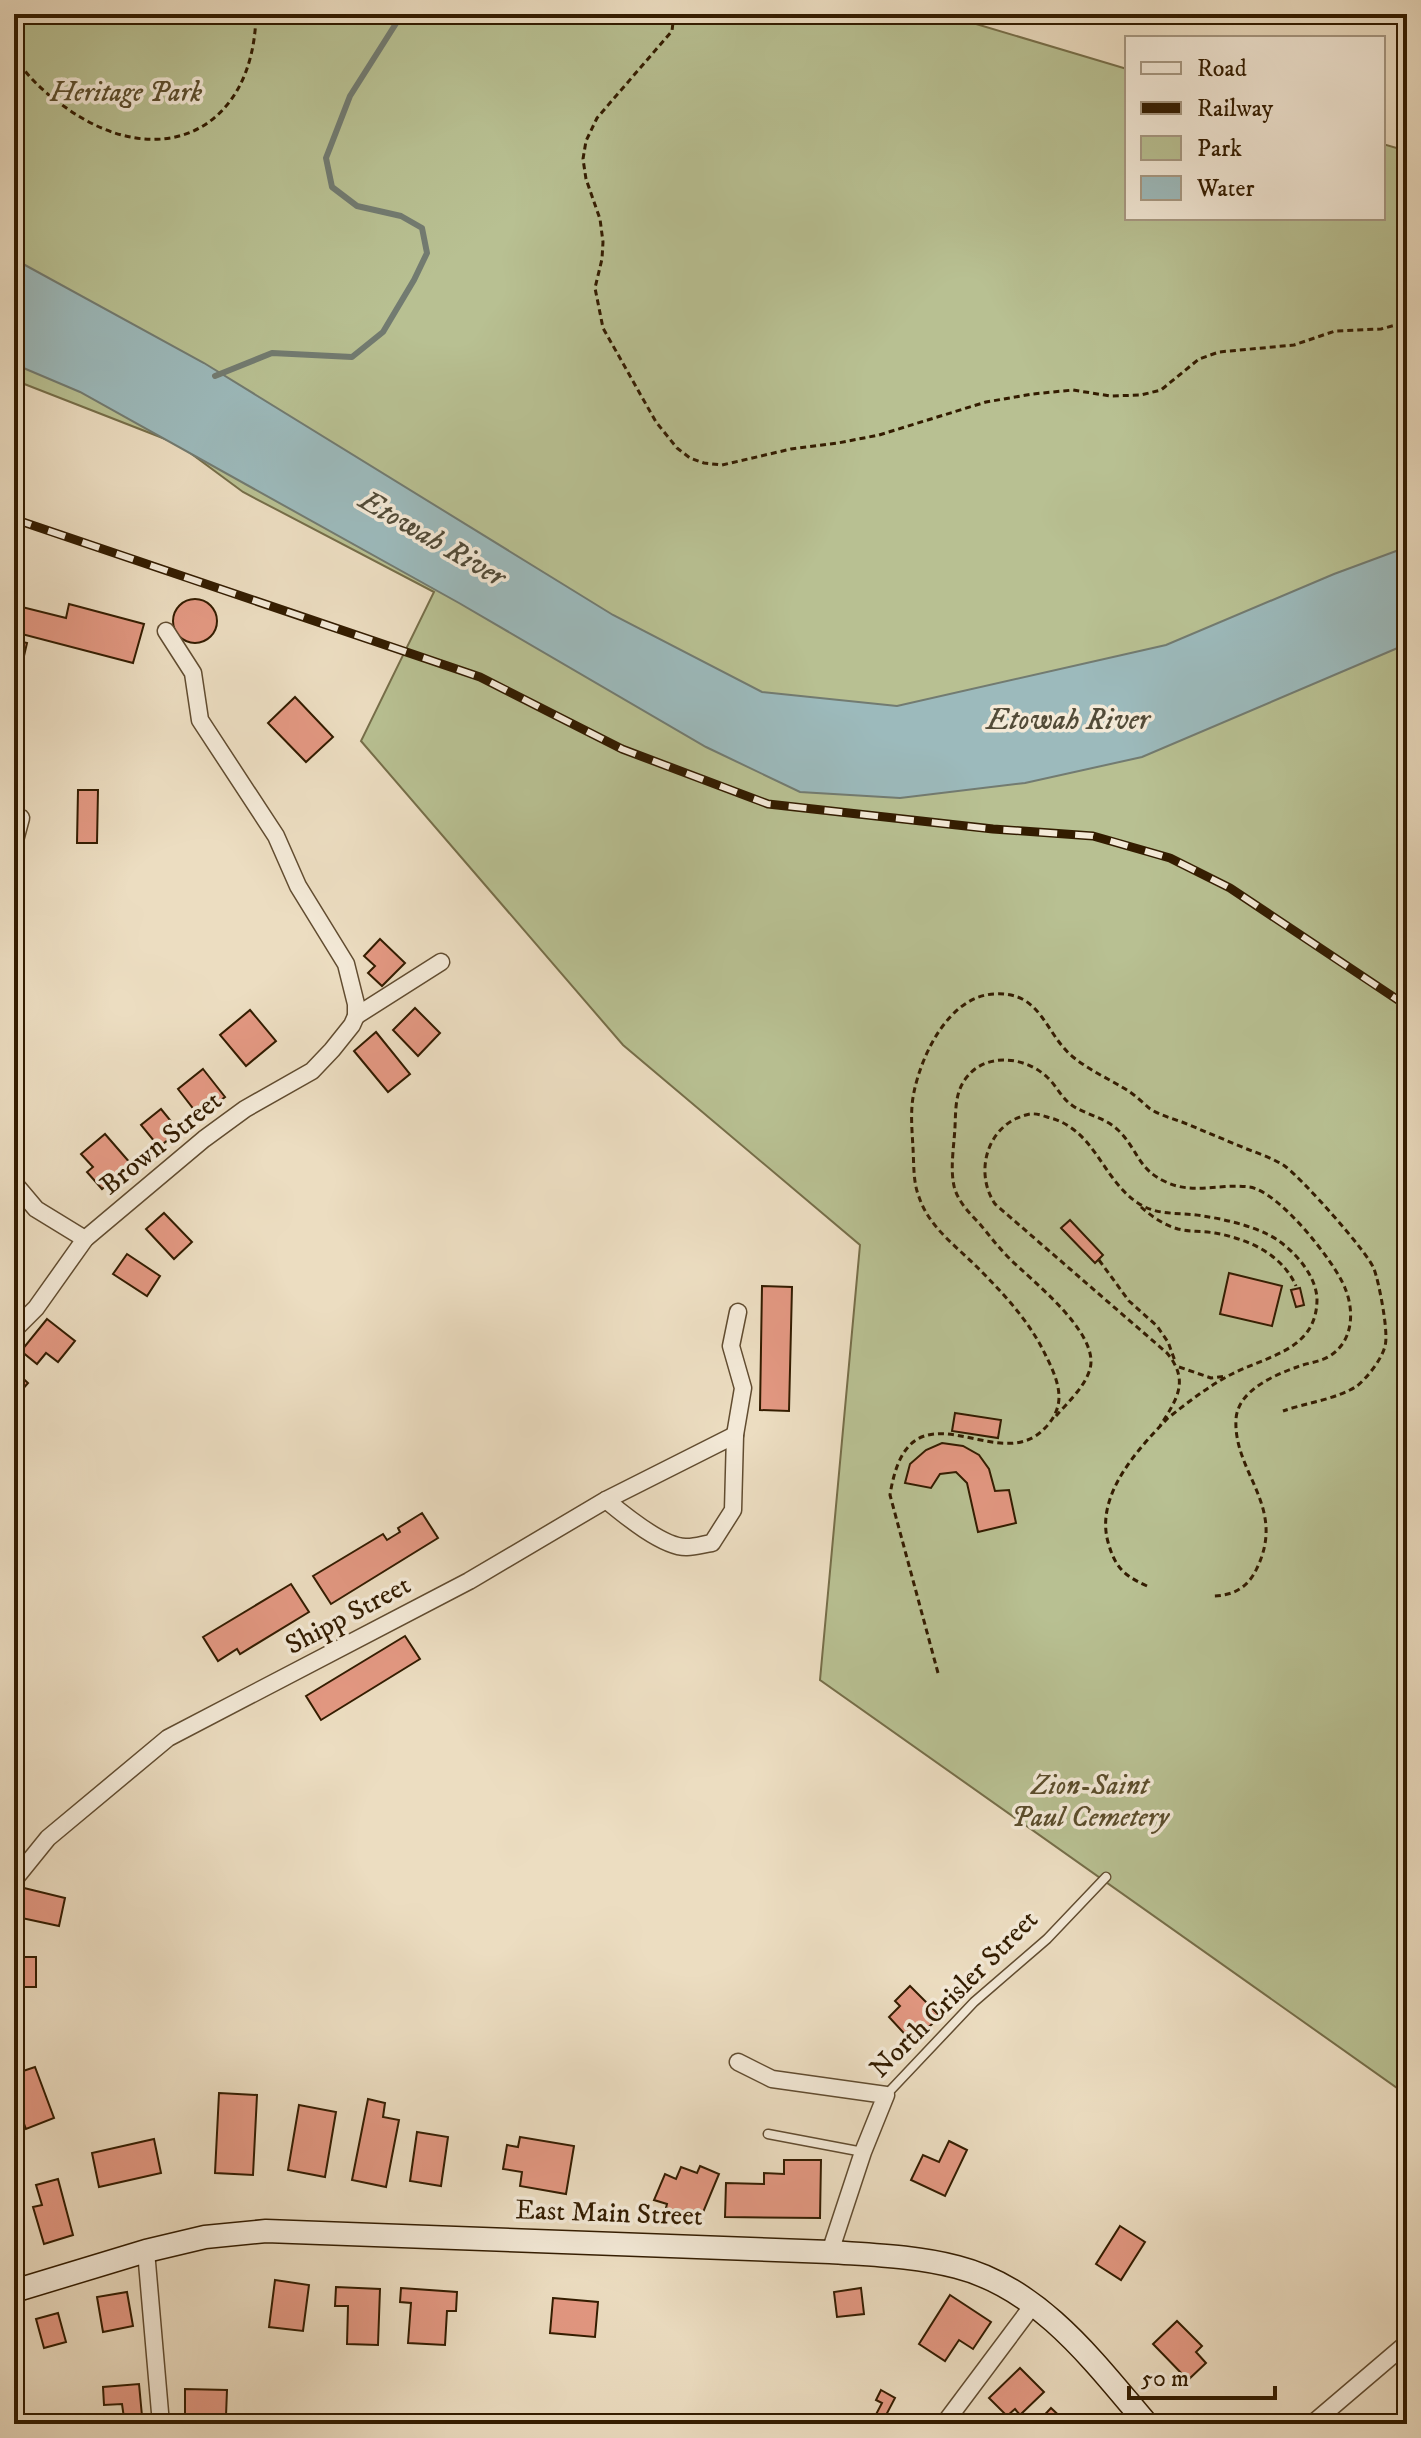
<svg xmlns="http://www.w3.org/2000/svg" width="1421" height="2438" viewBox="0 0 1421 2438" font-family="'IM FELL DW Pica',serif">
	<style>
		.green { fill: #b8c092; stroke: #766e49; stroke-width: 2 }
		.water { fill: #9cbabc; stroke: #727b71; stroke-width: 2 }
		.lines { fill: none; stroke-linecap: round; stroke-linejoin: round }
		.stream { stroke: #727b71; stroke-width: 6 }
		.building { fill: #e39882; stroke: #331c00; stroke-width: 2 }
		.lane-casing { stroke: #614c30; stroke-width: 11 }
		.street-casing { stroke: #614c30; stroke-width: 19 }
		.secondary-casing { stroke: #331c00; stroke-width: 25 }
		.path { stroke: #331c00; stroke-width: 3; stroke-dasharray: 6 4; stroke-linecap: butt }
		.lane { stroke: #f3e9d7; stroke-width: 8 }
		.street { stroke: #f3e9d7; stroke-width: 16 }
		.secondary { stroke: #f3e9d7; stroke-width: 22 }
		.rail-casing { stroke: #331c00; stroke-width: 9 }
		.rail { stroke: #f3e9d7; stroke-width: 6; stroke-dasharray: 18; stroke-linecap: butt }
		.labels { text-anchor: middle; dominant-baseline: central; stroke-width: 7; stroke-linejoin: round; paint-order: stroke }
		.park-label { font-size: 28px; font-style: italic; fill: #5b4d2c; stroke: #f3e9d7 }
		.street-label { font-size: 28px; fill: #331c00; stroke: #f3e9d7 }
		.water-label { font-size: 30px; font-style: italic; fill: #524b38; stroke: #f3e9d7 }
	</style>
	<rect width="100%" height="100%" fill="#ecddc1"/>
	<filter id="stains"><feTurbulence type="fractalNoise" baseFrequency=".0025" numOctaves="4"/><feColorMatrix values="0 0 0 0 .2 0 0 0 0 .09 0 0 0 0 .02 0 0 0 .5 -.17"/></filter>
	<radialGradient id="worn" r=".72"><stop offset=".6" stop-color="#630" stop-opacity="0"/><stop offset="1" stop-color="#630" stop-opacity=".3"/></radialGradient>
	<path class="green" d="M 14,14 L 957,14 L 956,18 L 1127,69 L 1127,218 L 1383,218 L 1383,144 L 1407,151 L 1407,2095 L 820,1680 L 860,1245 L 623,1045 L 361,741 L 434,592 L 243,492 L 178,444 L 14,380 Z"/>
	<path class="water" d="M 14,259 L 204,363 L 613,615 L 762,692 L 897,706 L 1166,645 L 1334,574 L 1407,547 L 1407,644 L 1142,757 L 1025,783 L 900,798 L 800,792 L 706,747 L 459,603 L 80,392 L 14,364 Z"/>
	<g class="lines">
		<path class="stream" d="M 215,376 L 272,353 L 352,357 L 383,332 L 414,280 L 427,253 L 422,228 L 401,216 L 357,206 L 332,187 L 326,158 L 350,96 L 402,14"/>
	</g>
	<g class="building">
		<circle cx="195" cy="621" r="22"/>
		<path d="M 69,604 L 144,624 L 133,663 L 14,632 L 14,605 L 66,618 Z"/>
		<path d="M 14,640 L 27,643 L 14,699 Z"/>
		<path d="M 295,697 L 333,737 L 306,762 L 268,723 Z"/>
		<path d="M 78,790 L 98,790 L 97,843 L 77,843 Z"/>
		<path d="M 380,939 L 405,963 L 382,986 L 368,973 L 375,966 L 364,956 Z"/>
		<path d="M 415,1008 L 440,1033 L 418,1056 L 393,1030 Z"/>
		<path d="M 250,1010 L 276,1041 L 246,1066 L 220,1035 Z"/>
		<path d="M 376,1032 L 410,1074 L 388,1092 L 354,1051 Z"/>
		<path d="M 203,1069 L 225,1097 L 199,1116 L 178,1089 Z"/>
		<path d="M 161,1109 L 179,1131 L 159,1147 L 141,1125 Z"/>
		<path d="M 105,1134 L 131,1164 L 102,1189 L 87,1172 L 93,1167 L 81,1154 Z"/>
		<path d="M 164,1213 L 192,1242 L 174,1259 L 146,1229 Z"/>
		<path d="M 1070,1220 L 1103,1255 L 1095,1263 L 1061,1228 Z"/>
		<path d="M 127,1254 L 160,1276 L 147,1296 L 113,1274 Z"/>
		<path d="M 1229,1273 L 1282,1286 L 1272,1326 L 1220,1314 Z"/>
		<path d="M 762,1286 L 792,1287 L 789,1411 L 760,1410 Z"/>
		<path d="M 1300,1288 L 1304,1305 L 1296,1307 L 1291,1290 Z"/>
		<path d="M 47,1319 L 75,1341 L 58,1362 L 46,1353 L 37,1364 L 21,1351 Z"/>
		<path d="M 14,1370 L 28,1383 L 14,1399 Z"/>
		<path d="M 955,1413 L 1001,1420 L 998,1438 L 952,1431 Z"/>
		<path d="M 942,1443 L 963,1446 L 979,1455 L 989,1469 L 995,1491 L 1009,1490 L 1016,1523 L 978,1532 L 967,1483 L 956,1472 L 940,1474 L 931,1488 L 905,1483 L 910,1464 L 926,1450 Z"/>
		<path d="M 422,1513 L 438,1538 L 331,1604 L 313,1576 L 383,1534 L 387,1540 L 400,1532 L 398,1528 Z"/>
		<path d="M 291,1584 L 309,1612 L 240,1654 L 237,1649 L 218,1661 L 203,1637 Z"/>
		<path d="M 405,1636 L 420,1659 L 321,1720 L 306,1696 Z"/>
		<path d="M 24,1888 L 65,1898 L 59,1926 L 17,1917 Z"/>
		<rect x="14" y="1957" width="22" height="30"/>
		<path d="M 910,1986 L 940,2016 L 913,2043 L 889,2017 L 900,2006 L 895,2001 Z"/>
		<path d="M 35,2067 L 54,2118 L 26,2129 L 14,2097 L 14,2074 Z"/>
		<path d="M 219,2093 L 257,2095 L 253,2175 L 215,2173 Z"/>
		<path d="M 368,2099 L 385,2103 L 383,2117 L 399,2120 L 386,2187 L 352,2180 Z"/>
		<path d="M 299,2105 L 336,2112 L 325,2177 L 288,2170 Z"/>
		<path d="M 417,2132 L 448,2137 L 441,2186 L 410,2181 Z"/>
		<path d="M 520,2137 L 574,2146 L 566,2194 L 520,2186 L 522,2172 L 503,2169 L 507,2145 L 518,2147 Z"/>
		<path d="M 154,2139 L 161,2173 L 99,2187 L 92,2153 Z"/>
		<path d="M 949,2141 L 967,2150 L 945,2196 L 911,2180 L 923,2155 L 939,2162 Z"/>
		<path d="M 784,2160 L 821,2160 L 820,2218 L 725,2217 L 726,2183 L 764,2184 L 764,2173 L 784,2174 Z"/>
		<path d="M 700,2166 L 719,2174 L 699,2222 L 666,2208 L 667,2204 L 654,2200 L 665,2174 L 676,2179 L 681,2167 L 697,2173 Z"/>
		<path d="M 58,2179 L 73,2235 L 44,2244 L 33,2207 L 42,2205 L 36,2185 Z"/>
		<path d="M 1120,2226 L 1145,2242 L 1121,2280 L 1096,2264 Z"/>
		<path d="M 275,2280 L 309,2285 L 303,2331 L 269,2327 Z"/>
		<path d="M 336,2287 L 380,2289 L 378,2345 L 347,2344 L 348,2306 L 335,2306 Z"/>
		<path d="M 401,2288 L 457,2292 L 456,2311 L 447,2311 L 445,2345 L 408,2343 L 411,2303 L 400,2302 Z"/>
		<path d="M 861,2288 L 864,2314 L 837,2317 L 834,2292 Z"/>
		<path d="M 127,2292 L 133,2326 L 103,2332 L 97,2297 Z"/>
		<path d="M 950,2295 L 991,2322 L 973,2349 L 959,2340 L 945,2361 L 919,2344 Z"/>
		<path d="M 553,2298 L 598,2302 L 595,2337 L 550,2333 Z"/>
		<path d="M 58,2313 L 66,2342 L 44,2348 L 36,2319 Z"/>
		<path d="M 1177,2321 L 1202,2346 L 1196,2352 L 1206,2363 L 1188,2380 L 1153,2344 Z"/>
		<path d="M 1020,2368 L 1044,2392 L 1020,2415 L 1015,2409 L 1007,2416 L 989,2398 Z"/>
		<path d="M 139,2384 L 142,2416 L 124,2418 L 122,2404 L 104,2405 L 103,2387 Z"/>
		<path d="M 185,2389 L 227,2390 L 226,2416 L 185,2414 Z"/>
		<path d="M 881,2390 L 895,2398 L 885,2417 L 899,2424 L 871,2424 L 882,2403 L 876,2400 Z"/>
		<path d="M 1051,2408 L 1068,2424 L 1036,2424 Z"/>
	</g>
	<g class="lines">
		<defs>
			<g id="lane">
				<path d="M 886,2095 L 974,2002 L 1047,1939 L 1106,1877"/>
				<path d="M 768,2134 L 863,2152"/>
			</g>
			<g id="street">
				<path d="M 14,844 L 21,818"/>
				<path d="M 356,1016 L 441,962"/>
				<path d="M 14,1183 L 36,1209 L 85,1239"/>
				<path d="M 14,1330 L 36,1308 L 85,1239 L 204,1139 L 245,1109 L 312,1071 L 332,1050 L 352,1025 L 356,1016 L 356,1004 L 346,964 L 298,886 L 276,836 L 200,720 L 193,673 L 166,631"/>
				<path d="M 606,1500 C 624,1515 664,1548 687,1547 C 696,1547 704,1544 712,1543 L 733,1510 L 735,1435 L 743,1388 L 731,1346 L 738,1312"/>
				<path d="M 14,1880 L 48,1838 L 168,1738 L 469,1581 L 606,1500 L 735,1435"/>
				<path d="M 738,2062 L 772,2079 L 886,2095 L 863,2152 L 830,2252"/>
				<path d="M 146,2251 L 161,2424"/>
				<path d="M 944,2424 L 1033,2305"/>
				<path d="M 1312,2424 L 1407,2343"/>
			</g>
			<path id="secondary" d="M 14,2291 L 146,2251 L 205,2237 L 266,2231 L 830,2252 C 873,2255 916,2256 957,2267 C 1040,2288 1095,2363 1147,2424"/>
		</defs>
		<use href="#lane" class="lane-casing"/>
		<use href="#street" class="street-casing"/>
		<use href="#secondary" class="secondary-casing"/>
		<g class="path">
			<path d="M 674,14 L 672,31 L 597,118 L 586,141 L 583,159 L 586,179 L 600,219 L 603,242 L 602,259 L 595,288 L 603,328 L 656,422 L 677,448 L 690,458 L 704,463 L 722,465 L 791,449 L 838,443 L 879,435 L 986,402 L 1033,394 L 1073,390 L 1110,396 L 1141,395 L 1161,390 L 1199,359 L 1219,352 L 1294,345 L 1335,331 L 1381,329 L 1407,322"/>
			<path d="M 14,55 C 26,76 46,94 65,107 C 159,175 254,132 256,14"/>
			<path d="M 1141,1207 C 1151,1216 1164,1225 1178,1229 C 1190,1232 1203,1231 1215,1233 C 1248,1239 1282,1254 1296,1286"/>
			<path d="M 1099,1260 L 1129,1301 L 1157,1326 L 1168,1342 L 1175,1361"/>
			<path d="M 1179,1367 L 1211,1378 L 1226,1376"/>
			<path d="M 1056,1416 C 1067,1403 1085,1387 1090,1369 C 1100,1333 1032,1281 1009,1258 C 998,1247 989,1235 979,1223 C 969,1213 957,1200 954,1186 C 950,1168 954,1146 955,1127 C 956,1104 955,1085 975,1069 C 997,1053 1029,1060 1047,1077 C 1057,1086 1061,1098 1073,1106 C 1087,1115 1106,1118 1118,1130 C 1138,1149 1137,1169 1166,1182 C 1193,1195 1221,1183 1249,1187 C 1278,1190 1335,1262 1345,1288 C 1355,1312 1353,1343 1328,1357 C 1319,1362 1307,1363 1297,1367 C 1275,1375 1238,1390 1236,1419 C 1233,1473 1287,1506 1257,1568 C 1248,1588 1233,1596 1211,1596"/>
			<path d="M 1147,1586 C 1123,1575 1115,1567 1108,1542 C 1095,1495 1138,1449 1168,1418 C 1187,1403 1206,1388 1228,1376 C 1264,1356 1317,1352 1317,1299 C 1316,1273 1290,1245 1267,1234 C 1249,1225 1223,1219 1203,1216 C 1182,1212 1162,1216 1143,1206 C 1104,1185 1098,1134 1054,1119 C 1046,1117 1038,1113 1030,1114 C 988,1122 973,1171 995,1204 L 1167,1353 C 1190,1381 1177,1399 1160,1426"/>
			<path d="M 938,1673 L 890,1495 C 909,1373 997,1480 1045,1428 C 1053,1420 1059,1409 1059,1397 C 1059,1383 1052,1368 1046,1356 C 1030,1322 1004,1294 977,1267 C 956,1246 929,1227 919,1197 C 913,1182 914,1165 913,1148 C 912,1130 910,1110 914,1092 C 922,1053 950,996 994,994 C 1042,991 1044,1033 1073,1057 C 1089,1070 1109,1079 1127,1090 C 1135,1095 1142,1102 1149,1108 C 1159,1115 1171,1118 1182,1122 C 1204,1131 1225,1140 1247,1149 C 1260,1154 1275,1159 1286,1167 C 1303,1180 1367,1251 1374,1269 C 1379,1282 1389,1333 1385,1346 C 1382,1359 1367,1378 1357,1386 C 1337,1399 1306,1403 1283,1411"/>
		</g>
		<use href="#lane" class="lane"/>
		<use href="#street" class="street"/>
		<use href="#secondary" class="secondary"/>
		<defs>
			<path id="rail" d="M 14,519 L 480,677 L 622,749 L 768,804 L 993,829 L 1093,836 L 1170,858 L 1230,888 L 1407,1006"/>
		</defs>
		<use href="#rail" class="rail-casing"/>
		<use href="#rail" class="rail"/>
	</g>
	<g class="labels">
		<g class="park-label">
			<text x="126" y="92">Heritage Park</text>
			<text x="1090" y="1785">Zion-Saint<tspan x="1090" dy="32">Paul Cemetery</tspan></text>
		</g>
		<g class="street-label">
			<text transform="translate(161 1143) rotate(-39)">Brown Street</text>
			<text transform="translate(348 1615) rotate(-28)">Shipp Street</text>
			<text transform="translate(954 1994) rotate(-45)">North Crisler Street</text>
			<text transform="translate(609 2213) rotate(2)">East Main Street</text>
		</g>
		<g class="water-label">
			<text transform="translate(432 539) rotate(30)">Etowah River</text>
			<text x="1068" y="720">Etowah River</text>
		</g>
	</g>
	<rect width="1421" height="2438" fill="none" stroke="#ecddc1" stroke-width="48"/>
	<rect x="16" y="16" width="1389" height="2406" fill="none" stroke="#331c00" stroke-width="4"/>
	<rect x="24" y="24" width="1373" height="2390" fill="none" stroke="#331c00" stroke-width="2"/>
	<rect x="1125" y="36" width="260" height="184" fill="#f3e9d7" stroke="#a69781" stroke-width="2"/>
	<rect x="1141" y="62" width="40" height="12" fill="#f3e9d7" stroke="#a69781" stroke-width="2"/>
	<text x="1197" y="76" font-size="24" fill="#331c00">Road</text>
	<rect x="1141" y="102" width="40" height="12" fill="#331c00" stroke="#a69781" stroke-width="2"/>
	<text x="1197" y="116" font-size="24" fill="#331c00">Railway</text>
	<rect x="1141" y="136" width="40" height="24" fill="#b8c092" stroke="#a69781" stroke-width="2"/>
	<text x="1197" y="156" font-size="24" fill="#331c00">Park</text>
	<rect x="1141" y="176" width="40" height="24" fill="#9cbabc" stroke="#a69781" stroke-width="2"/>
	<text x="1197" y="196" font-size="24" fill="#331c00">Water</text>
	<path d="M1129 2386v12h146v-12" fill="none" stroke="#331c00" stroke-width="4"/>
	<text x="1141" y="2386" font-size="24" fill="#331c00" stroke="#f3e9d7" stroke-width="6" paint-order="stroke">50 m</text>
	<rect width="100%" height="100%" filter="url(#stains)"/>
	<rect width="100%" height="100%" fill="url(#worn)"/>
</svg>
